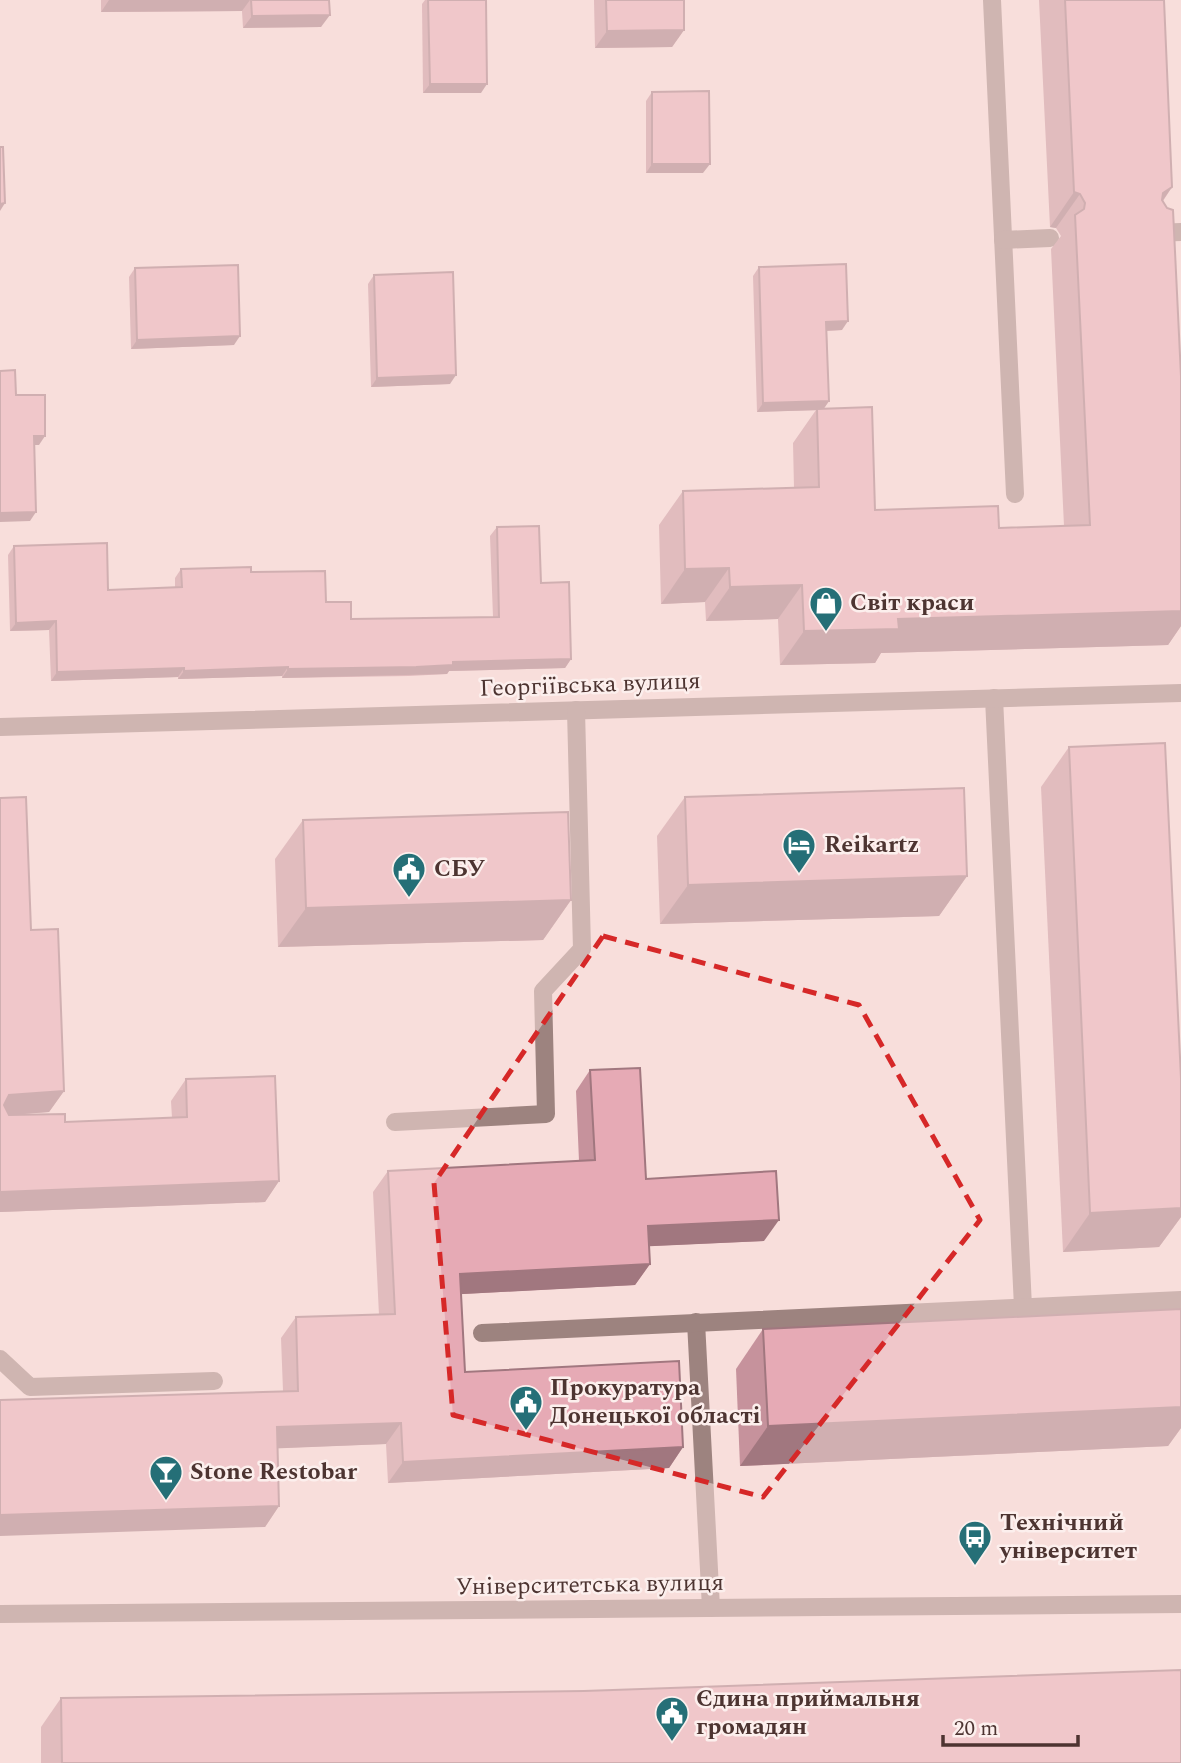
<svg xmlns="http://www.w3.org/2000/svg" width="1181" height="1763" viewBox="0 0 1181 1763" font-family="Spectral,serif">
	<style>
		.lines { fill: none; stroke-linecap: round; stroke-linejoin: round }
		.minor { stroke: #9d837f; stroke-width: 18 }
		.wall { fill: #c6929c }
		.shaded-wall { fill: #a1777f }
		.building { fill: #e6aab5; stroke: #a1777f; stroke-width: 2 }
		.marked { fill: none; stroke: #d62828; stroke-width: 5; stroke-dasharray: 14 9; stroke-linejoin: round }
		.labels { text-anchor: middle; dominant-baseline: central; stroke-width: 5; stroke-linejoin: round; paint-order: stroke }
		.poi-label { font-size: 24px; font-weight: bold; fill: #4d3431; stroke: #fcefed; text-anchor: start }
		.street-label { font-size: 24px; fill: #4d3431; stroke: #fcefed }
	</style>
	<rect width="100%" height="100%" fill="#f8dedb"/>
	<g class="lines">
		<g class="minor">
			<path d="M 992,0 L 1015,494"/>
			<path d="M 1152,233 L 1181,232"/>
			<path d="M 1003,240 L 1050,238"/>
			<path d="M 994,698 L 1023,1307"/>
			<path d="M 0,727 L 1181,693"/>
			<path d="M 395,1122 L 546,1114 L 543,991 L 582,949 L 576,710"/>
			<path d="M 696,1322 L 711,1608"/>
			<path d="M 482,1333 L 1181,1300"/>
			<path d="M 0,1359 L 30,1387 L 214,1381"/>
			<path d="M 0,1614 L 1181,1604"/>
		</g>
	</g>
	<g class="wall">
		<path d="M 101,0 L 329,0 L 321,27 L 243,28 L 242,11 L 101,12 Z"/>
		<path d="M 425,0 L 428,0 L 481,93 L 423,93 L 422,4 Z"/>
		<path d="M 594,0 L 684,0 L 684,30 L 672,47 L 595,48 Z"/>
		<path d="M 1039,0 L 1164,0 L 1172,187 L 1163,201 L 1181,376 L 1181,626 L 1168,645 L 881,653 L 875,663 L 780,665 L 778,619 L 706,621 L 705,602 L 661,604 L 659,525 L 683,491 L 794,488 L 793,443 L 816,410 L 757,412 L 753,276 L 759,267 L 842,330 L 827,331 L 829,401 L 823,409 L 875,510 L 999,528 L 1064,526 L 1051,249 L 1061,236 L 1056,228 L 1050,227 Z"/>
		<path d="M 652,92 L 703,173 L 646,173 L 646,101 Z"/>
		<path d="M 135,268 L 234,345 L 131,349 L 129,277 Z"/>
		<path d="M 374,275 L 450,384 L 371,387 L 368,284 Z"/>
		<path d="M 497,527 L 541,583 L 571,659 L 565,668 L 449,671 L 447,674 L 409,676 L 282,678 L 282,676 L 178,679 L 178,677 L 51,681 L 49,630 L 10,631 L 8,555 L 14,546 L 108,590 L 175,587 L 175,578 L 181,569 L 251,572 L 326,602 L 351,619 L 493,617 L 490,536 Z"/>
		<path d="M 1069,747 L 1181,1078 L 1181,1217 L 1159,1247 L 1063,1252 L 1041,787 Z"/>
		<path d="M 685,797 L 967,876 L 939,916 L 660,924 L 657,836 Z"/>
		<path d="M 303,820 L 571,900 L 543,940 L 278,947 L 275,859 Z"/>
		<path d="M 31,930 L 64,1091 L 49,1112 L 18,1114 L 65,1122 L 172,1118 L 171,1101 L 186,1079 L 279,1181 L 265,1202 L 0,1212 Z"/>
		<path d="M 590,1070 L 646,1179 L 764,1241 L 649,1246 L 650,1264 L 635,1285 L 461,1294 L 465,1372 L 683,1447 L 669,1468 L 388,1483 L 386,1444 L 278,1448 L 279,1506 L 265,1527 L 283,1391 L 281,1338 L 296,1317 L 379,1315 L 373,1192 L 388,1171 L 579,1161 L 576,1091 Z"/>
		<path d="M 1181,1309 L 1181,1428 L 1168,1446 L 740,1466 L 736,1369 L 763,1329 Z"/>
		<path d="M 61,1698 L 1181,1763 L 41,1763 L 41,1727 Z"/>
	</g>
	<g class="shaded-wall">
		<path d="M 109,0 L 250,0 L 242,11 L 101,12 Z"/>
		<path d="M 330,15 L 321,27 L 243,28 L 252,16 Z"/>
		<path d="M 684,30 L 672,47 L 595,48 L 607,31 Z"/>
		<path d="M 430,84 L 487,84 L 481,93 L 423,93 Z"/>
		<path d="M 652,164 L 710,164 L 703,173 L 646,173 Z"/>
		<path d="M 1172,187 L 1148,222 L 1163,193 Z"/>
		<path d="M 1074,192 L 1080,194 L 1056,228 L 1050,227 Z"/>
		<path d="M 5,203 L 0,211 L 0,204 Z"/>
		<path d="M 848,321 L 842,330 L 820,331 L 826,322 Z"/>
		<path d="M 240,336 L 234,345 L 131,349 L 137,340 Z"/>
		<path d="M 456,375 L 450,384 L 371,387 L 377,378 Z"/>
		<path d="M 829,401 L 823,410 L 757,412 L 763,403 Z"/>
		<path d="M 34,436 L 45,436 L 39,445 L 27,445 Z"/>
		<path d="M 36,512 L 30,521 L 0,522 L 0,513 Z"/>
		<path d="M 729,568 L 705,602 L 661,604 L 685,569 Z"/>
		<path d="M 802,585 L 778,619 L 706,621 L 730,587 Z"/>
		<path d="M 1181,611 L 1181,626 L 1168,645 L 881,653 L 875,663 L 780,665 L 804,631 L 898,619 Z"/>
		<path d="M 56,621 L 49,630 L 10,631 L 16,623 Z"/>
		<path d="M 571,659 L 565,668 L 449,671 L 447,674 L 282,678 L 288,669 L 453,662 Z"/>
		<path d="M 288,667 L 282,676 L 178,679 L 184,671 Z"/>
		<path d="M 184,668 L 178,677 L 51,681 L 57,672 Z"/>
		<path d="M 967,876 L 939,916 L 660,924 L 688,885 Z"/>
		<path d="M 571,900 L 543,940 L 278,947 L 306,908 Z"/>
		<path d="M 64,1091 L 49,1112 L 0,1116 L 0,1108 L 9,1095 Z"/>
		<path d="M 279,1181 L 265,1202 L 0,1212 L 0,1192 Z"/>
		<path d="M 1181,1208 L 1181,1217 L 1159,1247 L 1063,1252 L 1090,1213 Z"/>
		<path d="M 779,1220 L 764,1241 L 633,1247 L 648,1226 Z"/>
		<path d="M 650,1264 L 635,1285 L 445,1295 L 460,1274 Z"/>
		<path d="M 1181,1407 L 1181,1428 L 1168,1446 L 740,1466 L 768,1426 Z"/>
		<path d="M 401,1423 L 386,1444 L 262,1449 L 277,1427 Z"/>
		<path d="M 683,1447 L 669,1468 L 388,1483 L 403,1462 Z"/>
		<path d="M 279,1506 L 265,1527 L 0,1536 L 0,1515 Z"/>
	</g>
	<g class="building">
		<path d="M 251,0 L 329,0 L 330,15 L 252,16 Z"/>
		<path d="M 428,0 L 486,0 L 487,84 L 430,84 Z"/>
		<path d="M 606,0 L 684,0 L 684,30 L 607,31 Z"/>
		<path d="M 1065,0 L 1164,0 L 1172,187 L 1163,193 L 1162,200 L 1167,208 L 1173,210 L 1181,376 L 1181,611 L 898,619 L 899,629 L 804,631 L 802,585 L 730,587 L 729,568 L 685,569 L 683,491 L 819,487 L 817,409 L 872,407 L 875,510 L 998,506 L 999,528 L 1090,525 L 1075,215 L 1084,209 L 1085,203 L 1080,194 L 1074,192 Z"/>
		<path d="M 709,91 L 710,164 L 652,164 L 652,92 Z"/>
		<path d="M 0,147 L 3,147 L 5,203 L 0,204 Z"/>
		<path d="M 846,264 L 848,321 L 826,322 L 829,401 L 763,403 L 759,267 Z"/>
		<path d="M 238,265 L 240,336 L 137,340 L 135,268 Z"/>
		<path d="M 453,272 L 456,375 L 377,378 L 374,275 Z"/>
		<path d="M 15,370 L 16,395 L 45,395 L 45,436 L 34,436 L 36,512 L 0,513 L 0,371 Z"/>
		<path d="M 539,526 L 541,583 L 569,582 L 571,659 L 453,662 L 453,665 L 416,667 L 288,669 L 288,667 L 184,671 L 184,668 L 57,672 L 56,621 L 16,623 L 14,546 L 107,543 L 108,590 L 182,587 L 181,569 L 251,567 L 251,572 L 325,571 L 326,602 L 351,602 L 351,619 L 499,617 L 497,527 Z"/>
		<path d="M 1165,743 L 1181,1078 L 1181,1208 L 1090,1213 L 1069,747 Z"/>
		<path d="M 964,788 L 967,876 L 688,885 L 685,797 Z"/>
		<path d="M 26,797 L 31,930 L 58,929 L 64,1091 L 9,1095 L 4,1105 L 9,1115 L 65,1114 L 65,1122 L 187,1117 L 186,1079 L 275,1076 L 279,1181 L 0,1192 L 0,798 Z"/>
		<path d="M 568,812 L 571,900 L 306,908 L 303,820 Z"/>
		<path d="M 640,1068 L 646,1179 L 776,1171 L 779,1220 L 648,1226 L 650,1264 L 460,1274 L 465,1372 L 679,1361 L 683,1447 L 403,1462 L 401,1423 L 277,1427 L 279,1506 L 0,1515 L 0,1400 L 298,1391 L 296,1317 L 395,1314 L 388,1171 L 595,1160 L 590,1070 Z"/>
		<path d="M 1181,1309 L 1181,1407 L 768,1426 L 763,1329 Z"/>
		<path d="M 1181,1670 L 1181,1763 L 62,1763 L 61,1698 L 584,1691 Z"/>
	</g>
	<path d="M0 0H1181V1763H0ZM 603,936 L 859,1005 L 980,1220 L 763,1497 L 453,1415 L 434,1183 Z" fill="#f8dedb" fill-opacity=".55" fill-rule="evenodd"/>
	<path class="marked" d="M 603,936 L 859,1005 L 980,1220 L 763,1497 L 453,1415 L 434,1183 Z"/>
	<defs>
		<symbol id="shop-pin" viewBox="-11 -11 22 30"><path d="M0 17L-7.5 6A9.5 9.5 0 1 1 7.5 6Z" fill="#256f77" stroke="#fcefed"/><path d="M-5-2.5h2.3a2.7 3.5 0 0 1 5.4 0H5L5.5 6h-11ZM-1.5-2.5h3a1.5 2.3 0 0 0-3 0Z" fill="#fff"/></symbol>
		<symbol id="hotel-pin" viewBox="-11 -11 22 30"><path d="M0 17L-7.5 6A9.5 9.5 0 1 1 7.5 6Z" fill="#256f77" stroke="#fcefed"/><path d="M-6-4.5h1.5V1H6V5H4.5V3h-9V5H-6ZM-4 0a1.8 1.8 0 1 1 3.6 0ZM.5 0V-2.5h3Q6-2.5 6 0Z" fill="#fff"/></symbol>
		<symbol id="civic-pin" viewBox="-11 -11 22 30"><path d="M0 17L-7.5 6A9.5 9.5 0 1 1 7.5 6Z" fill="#256f77" stroke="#fcefed"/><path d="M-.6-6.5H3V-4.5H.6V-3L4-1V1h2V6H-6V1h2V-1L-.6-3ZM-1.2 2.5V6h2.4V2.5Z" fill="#fff"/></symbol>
		<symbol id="bar-pin" viewBox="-11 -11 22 30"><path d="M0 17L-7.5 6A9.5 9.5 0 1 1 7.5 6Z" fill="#256f77" stroke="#fcefed"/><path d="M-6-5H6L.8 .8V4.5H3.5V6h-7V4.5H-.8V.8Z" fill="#fff"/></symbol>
		<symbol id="bus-pin" viewBox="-11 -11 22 30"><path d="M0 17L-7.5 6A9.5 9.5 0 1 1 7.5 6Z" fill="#256f77" stroke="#fcefed"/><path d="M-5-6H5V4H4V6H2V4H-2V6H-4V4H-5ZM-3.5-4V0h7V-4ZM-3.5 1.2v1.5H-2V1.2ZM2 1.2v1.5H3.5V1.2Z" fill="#fff"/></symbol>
	</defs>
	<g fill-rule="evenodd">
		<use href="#shop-pin" x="807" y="584" width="38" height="52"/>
		<use href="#hotel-pin" x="780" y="826" width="38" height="52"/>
		<use href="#civic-pin" x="390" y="850" width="38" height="52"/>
		<use href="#civic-pin" x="507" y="1383" width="38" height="52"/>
		<use href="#bar-pin" x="147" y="1453" width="38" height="52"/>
		<use href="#bus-pin" x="956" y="1518" width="38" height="52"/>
		<use href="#civic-pin" x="653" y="1694" width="38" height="52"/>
	</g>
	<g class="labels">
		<g class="poi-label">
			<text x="850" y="603">Свiт краси</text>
			<text x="824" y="845">Reikartz</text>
			<text x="434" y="869">СБУ</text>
			<text x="550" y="1388">Прокуратура<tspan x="550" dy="28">Донецької області</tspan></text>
			<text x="190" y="1472">Stone Restobar</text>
			<text x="1000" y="1523">Технічний<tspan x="1000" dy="28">університет</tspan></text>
			<text x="696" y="1699">Єдина приймальня<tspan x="696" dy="28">громадян</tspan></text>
		</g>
		<g class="street-label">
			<text transform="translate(590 685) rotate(-2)">Георгіївська вулиця</text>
			<text transform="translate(590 1585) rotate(-1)">Університетська вулиця</text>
		</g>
	</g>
	<path d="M943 1735v10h135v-10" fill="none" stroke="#4d3431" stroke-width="3.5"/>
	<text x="954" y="1735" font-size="21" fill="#4d3431" stroke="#fcefed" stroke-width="5" paint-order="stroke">20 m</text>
</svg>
